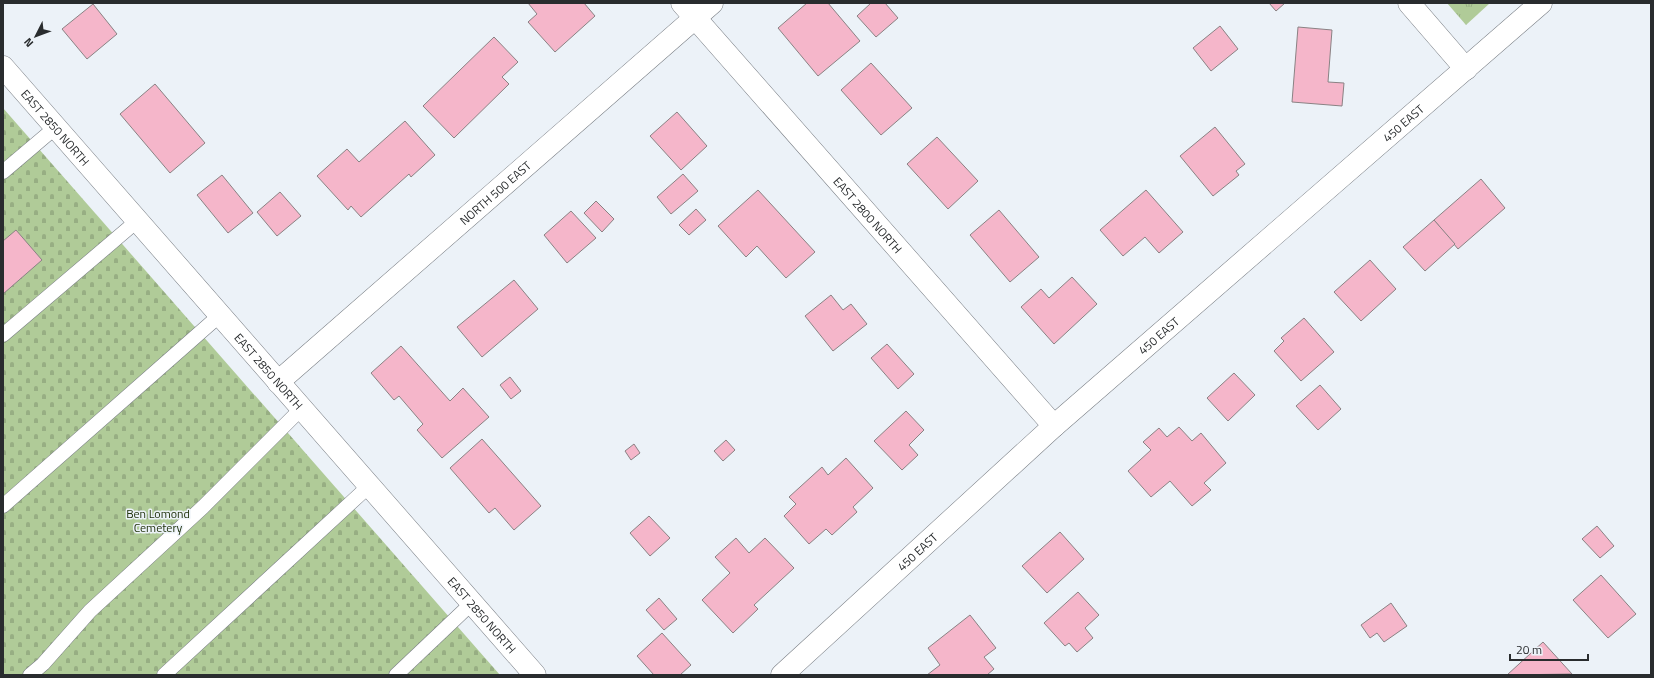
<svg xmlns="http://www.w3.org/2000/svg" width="1654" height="678" viewBox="0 0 1654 678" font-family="'Titillium Web',sans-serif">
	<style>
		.cemetery { fill: url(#cemetery-stones) }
		.park { fill: url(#park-tufts) }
		.building { fill: #f5b6ca; stroke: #8a8284 }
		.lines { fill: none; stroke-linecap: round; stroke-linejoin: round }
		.service-casing { stroke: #797e84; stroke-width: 15 }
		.minor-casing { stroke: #797e84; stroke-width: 23 }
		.tertiary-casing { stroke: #797e84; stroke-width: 23 }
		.service { stroke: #fff; stroke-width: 14 }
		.minor { stroke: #fff; stroke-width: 22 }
		.tertiary { stroke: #fff; stroke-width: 22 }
		.labels { text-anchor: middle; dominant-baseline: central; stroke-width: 3; stroke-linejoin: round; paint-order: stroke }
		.street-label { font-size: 12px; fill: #292c2e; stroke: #ecf2f8 }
		.park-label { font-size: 12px; fill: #21330d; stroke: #ecf2f8 }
	</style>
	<defs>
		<pattern id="cemetery-stones" width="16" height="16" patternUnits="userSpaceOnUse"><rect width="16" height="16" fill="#b0cb98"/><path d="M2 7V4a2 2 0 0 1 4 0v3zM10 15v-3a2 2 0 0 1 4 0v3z" fill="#97ae83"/></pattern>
		<pattern id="park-tufts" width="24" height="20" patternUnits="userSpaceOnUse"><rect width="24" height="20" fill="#b0cb98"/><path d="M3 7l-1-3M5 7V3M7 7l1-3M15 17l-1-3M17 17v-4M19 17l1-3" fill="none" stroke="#97ae83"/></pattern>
	</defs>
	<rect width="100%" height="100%" fill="#ecf2f8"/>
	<path class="cemetery" d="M 3,108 L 500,675 L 3,675 Z"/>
	<path class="park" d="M 1447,3 L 1490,3 L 1466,25 Z"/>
	<g class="building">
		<path d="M 528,3 L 584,3 L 595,16 L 555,52 L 528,22 L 537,14 Z"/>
		<path d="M 807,3 L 828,3 L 860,41 L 818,76 L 778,28 Z"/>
		<path d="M 871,3 L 885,3 L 898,18 L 876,37 L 857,16 Z"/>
		<path d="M 1269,3 L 1285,3 L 1276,11 Z"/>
		<path d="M 93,4 L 117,34 L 87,59 L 62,29 Z"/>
		<path d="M 1220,26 L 1238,49 L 1211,71 L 1193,48 Z"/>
		<path d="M 1298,27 L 1332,30 L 1328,82 L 1344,83 L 1342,106 L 1292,102 Z"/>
		<path d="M 494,37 L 518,62 L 502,77 L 509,84 L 454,138 L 423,106 Z"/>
		<path d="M 871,63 L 912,108 L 881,135 L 841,90 Z"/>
		<path d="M 155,84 L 205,143 L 170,173 L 120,114 Z"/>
		<path d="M 677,112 L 707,146 L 681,170 L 650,136 Z"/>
		<path d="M 405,121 L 435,155 L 411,177 L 409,174 L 361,217 L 351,206 L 348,210 L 317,176 L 347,149 L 359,162 Z"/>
		<path d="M 1215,127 L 1245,164 L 1236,171 L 1239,175 L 1213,196 L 1180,156 Z"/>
		<path d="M 937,137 L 978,181 L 948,209 L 907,164 Z"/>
		<path d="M 683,174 L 698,191 L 671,214 L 657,197 Z"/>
		<path d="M 222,175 L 253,213 L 228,233 L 197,195 Z"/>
		<path d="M 1481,179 L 1505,208 L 1458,249 L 1434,220 Z"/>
		<path d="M 758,190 L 815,252 L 786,278 L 757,246 L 746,257 L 718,226 Z"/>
		<path d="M 1146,190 L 1183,232 L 1159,253 L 1145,237 L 1123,256 L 1100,230 Z"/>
		<path d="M 280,192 L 301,216 L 277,236 L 257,212 Z"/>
		<path d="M 596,201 L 614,219 L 602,232 L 584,213 Z"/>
		<path d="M 696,209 L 706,220 L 689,235 L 679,225 Z"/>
		<path d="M 999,210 L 1039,257 L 1010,282 L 970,235 Z"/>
		<path d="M 571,211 L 596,238 L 567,263 L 544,235 Z"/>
		<path d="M 1434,220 L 1455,244 L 1425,271 L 1403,247 Z"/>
		<path d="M 16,230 L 42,260 L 3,294 L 3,241 Z"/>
		<path d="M 1370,260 L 1396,289 L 1361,321 L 1334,292 Z"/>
		<path d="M 1072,277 L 1097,304 L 1054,344 L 1021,307 L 1041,289 L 1049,298 Z"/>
		<path d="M 514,280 L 538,309 L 482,357 L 457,327 Z"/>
		<path d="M 831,295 L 843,310 L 851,304 L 867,324 L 833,351 L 805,316 Z"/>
		<path d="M 1304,318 L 1334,352 L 1301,381 L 1274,351 L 1284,341 L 1281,338 Z"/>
		<path d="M 887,344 L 914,374 L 898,389 L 871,358 Z"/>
		<path d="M 401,346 L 450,401 L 463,388 L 489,417 L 442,458 L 417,430 L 423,424 L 399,396 L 394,400 L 371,373 Z"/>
		<path d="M 1234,373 L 1255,395 L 1228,421 L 1207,398 Z"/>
		<path d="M 510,377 L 521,391 L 511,399 L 500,385 Z"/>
		<path d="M 1320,385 L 1341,409 L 1318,430 L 1296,406 Z"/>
		<path d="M 906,411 L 924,430 L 909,445 L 918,455 L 902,470 L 874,441 Z"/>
		<path d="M 1179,427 L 1192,441 L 1201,433 L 1226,463 L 1204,483 L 1211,490 L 1192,506 L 1170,481 L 1151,497 L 1128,471 L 1151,450 L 1143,442 L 1159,428 L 1167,437 Z"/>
		<path d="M 482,439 L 541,506 L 514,530 L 495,508 L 489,513 L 450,468 Z"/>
		<path d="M 726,440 L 735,450 L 723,461 L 714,451 Z"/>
		<path d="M 634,444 L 640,453 L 631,460 L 625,451 Z"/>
		<path d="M 846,458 L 873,488 L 853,507 L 857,512 L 832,535 L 826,529 L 809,544 L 784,516 L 796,504 L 789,497 L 822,467 L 828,475 Z"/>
		<path d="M 649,516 L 670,538 L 650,556 L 630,533 Z"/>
		<path d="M 1597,526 L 1614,546 L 1600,558 L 1582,539 Z"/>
		<path d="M 1060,532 L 1084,559 L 1047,593 L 1022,566 Z"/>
		<path d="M 736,538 L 749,553 L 765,538 L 794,568 L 754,605 L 758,609 L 733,633 L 702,600 L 730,573 L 715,557 Z"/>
		<path d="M 1601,575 L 1636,614 L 1608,638 L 1573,600 Z"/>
		<path d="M 1078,592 L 1099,615 L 1085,628 L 1093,638 L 1077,652 L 1069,643 L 1065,646 L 1044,623 Z"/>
		<path d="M 659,598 L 677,619 L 664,630 L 646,610 Z"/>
		<path d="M 1391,603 L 1407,626 L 1384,642 L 1377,633 L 1370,638 L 1361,625 Z"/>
		<path d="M 970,615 L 996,648 L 984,657 L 994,669 L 987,675 L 927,675 L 940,665 L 928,648 Z"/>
		<path d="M 662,633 L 691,665 L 680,675 L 654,675 L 637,656 Z"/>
		<path d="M 1543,642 L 1572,674 L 1507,675 Z"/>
	</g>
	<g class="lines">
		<defs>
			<g id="service">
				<path d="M 3,172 L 56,127"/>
				<path d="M 3,335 L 137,221"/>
				<path d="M 3,506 L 220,315"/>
				<path d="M 30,675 L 43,664 L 90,611 L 203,507 L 301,409"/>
				<path d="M 164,675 L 369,486"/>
				<path d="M 396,675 L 472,603"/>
			</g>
			<g id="minor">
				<path id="s1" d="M 682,3 L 1054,426"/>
				<path d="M 1409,3 L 1466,69"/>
				<path id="s2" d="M 278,382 L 712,3"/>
				<path id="s3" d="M 782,675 L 1054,426 L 1541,3"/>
			</g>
			<g id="tertiary">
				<path id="s4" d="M 3,67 L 535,675"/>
			</g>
		</defs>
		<use href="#service" class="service-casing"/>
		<use href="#minor" class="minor-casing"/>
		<use href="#tertiary" class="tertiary-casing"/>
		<use href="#service" class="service"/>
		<use href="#minor" class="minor"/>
		<use href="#tertiary" class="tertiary"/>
	</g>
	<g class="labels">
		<g class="street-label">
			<text stroke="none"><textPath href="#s3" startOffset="831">450 EAST</textPath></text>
			<text stroke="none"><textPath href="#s4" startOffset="80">EAST 2850 NORTH</textPath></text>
			<text stroke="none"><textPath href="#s2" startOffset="288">NORTH 500 EAST</textPath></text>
			<text stroke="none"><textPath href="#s1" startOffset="282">EAST 2800 NORTH</textPath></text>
			<text stroke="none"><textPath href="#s3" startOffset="507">450 EAST</textPath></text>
			<text stroke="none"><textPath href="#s4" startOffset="404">EAST 2850 NORTH</textPath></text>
			<text stroke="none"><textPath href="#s3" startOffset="183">450 EAST</textPath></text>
			<text stroke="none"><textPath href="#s4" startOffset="728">EAST 2850 NORTH</textPath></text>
		</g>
		<g class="park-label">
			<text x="158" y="513">Ben Lomond<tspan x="158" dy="14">Cemetery</tspan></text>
		</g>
	</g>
	<rect width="1654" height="678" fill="none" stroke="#292c2e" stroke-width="8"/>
	<g transform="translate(36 36) rotate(228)" stroke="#ecf2f8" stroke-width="3" paint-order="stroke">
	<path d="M0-3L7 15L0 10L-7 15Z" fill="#292c2e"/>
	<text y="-6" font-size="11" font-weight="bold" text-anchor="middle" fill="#292c2e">N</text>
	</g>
	<path d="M1510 654v6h78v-6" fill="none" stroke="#292c2e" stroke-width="2"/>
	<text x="1516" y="654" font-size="12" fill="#292c2e" stroke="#ecf2f8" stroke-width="3" paint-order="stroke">20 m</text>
</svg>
